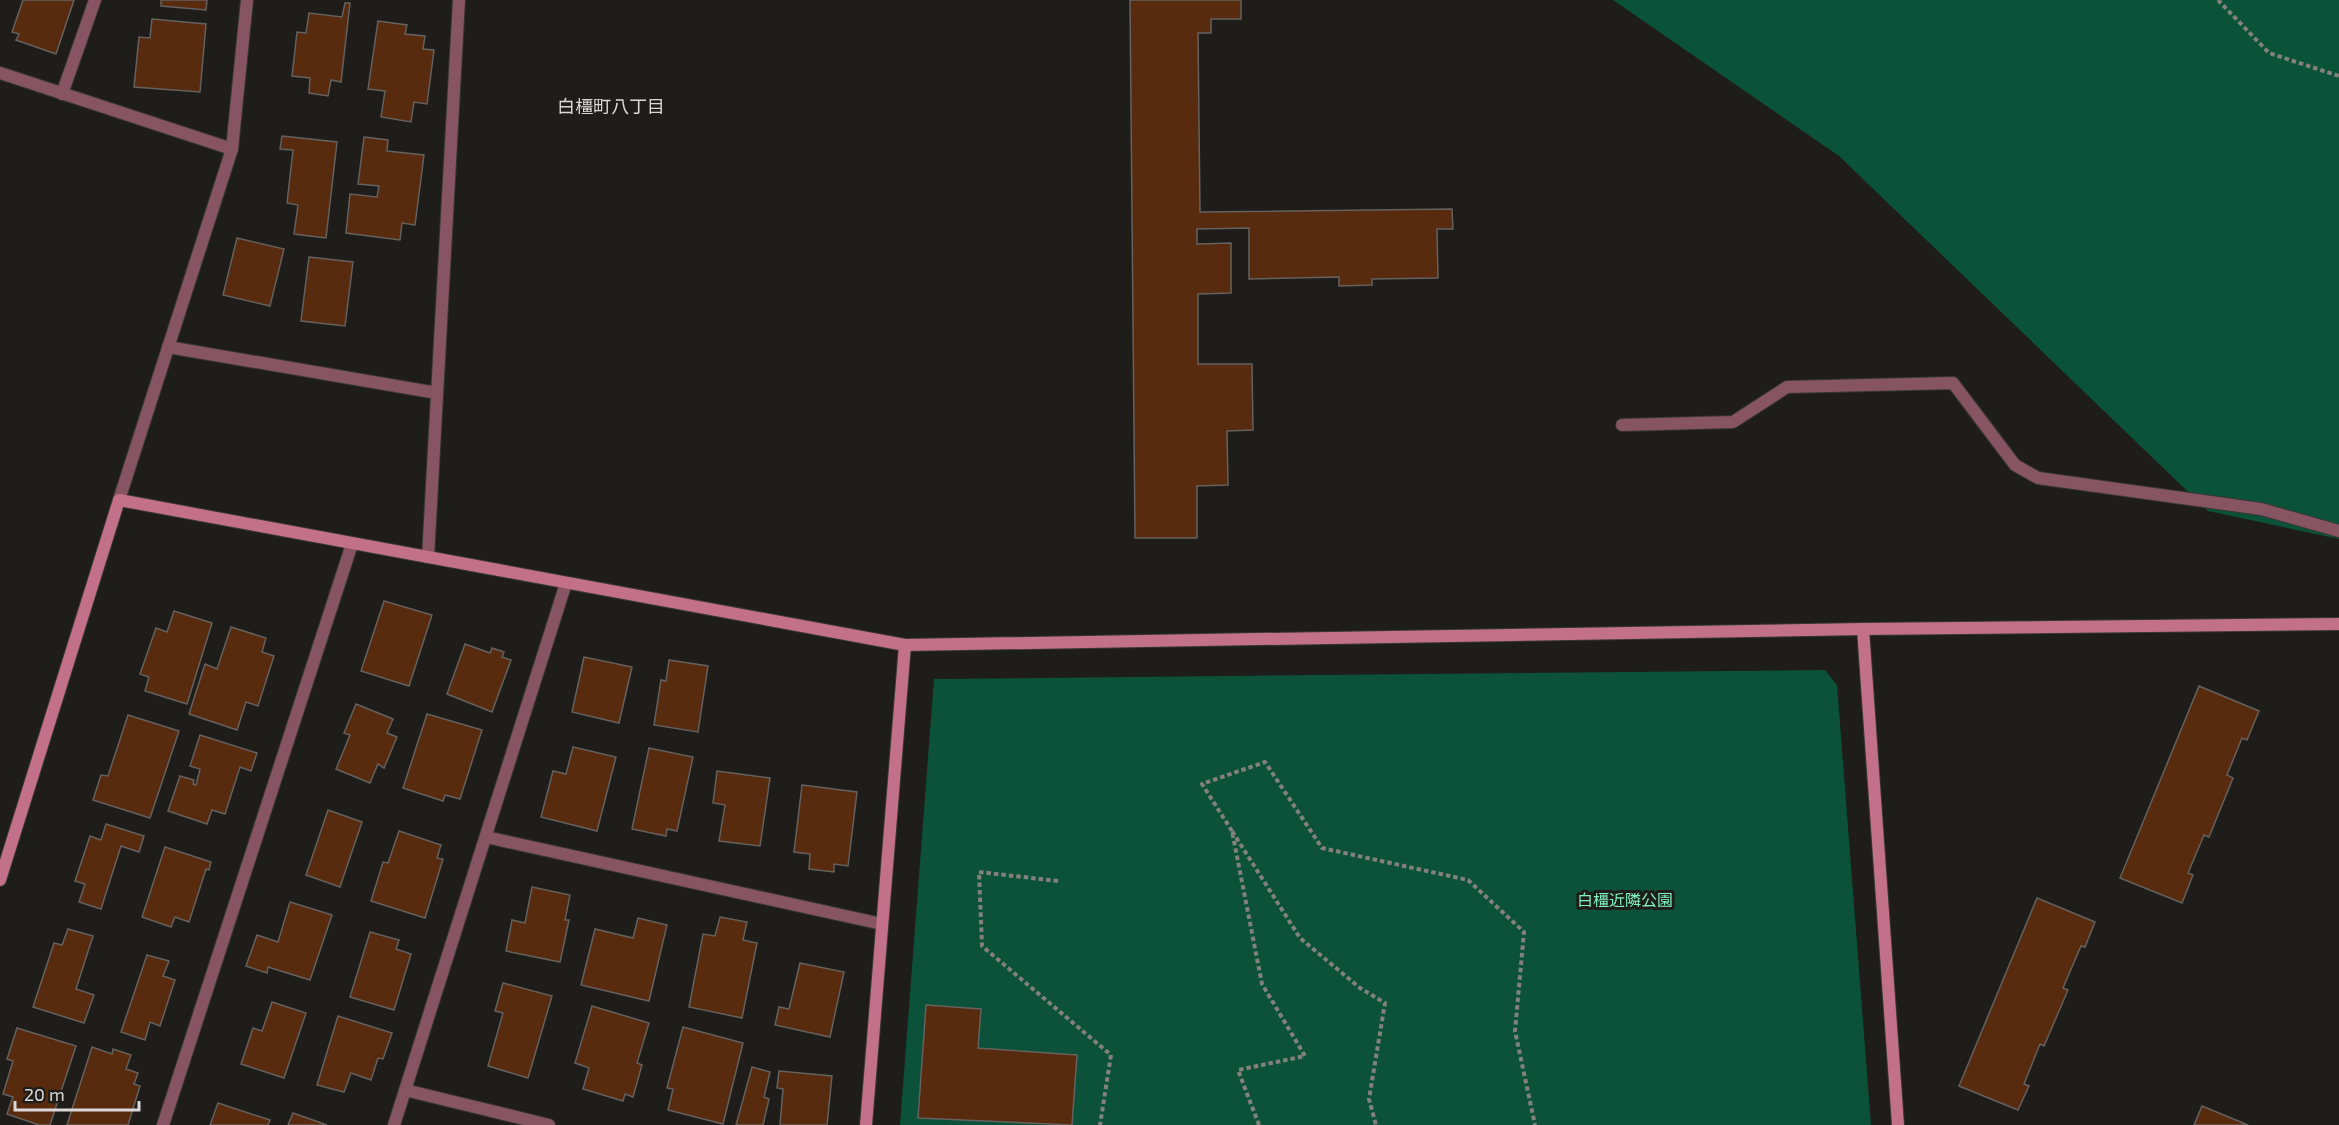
<svg xmlns="http://www.w3.org/2000/svg" width="2339" height="1125" viewBox="0 0 2339 1125" font-family="'Exo 2','Noto Sans JP',sans-serif">
	<style>
		.green { fill: #0c513a }
		.forest { fill: #0b523a }
		.building { fill: #582a0e; stroke: #64615f; stroke-width: 1.5 }
		.lines { fill: none; stroke-linecap: round; stroke-linejoin: round }
		.lane-casing { stroke: #383734; stroke-width: 14 }
		.street-casing { stroke: #383734; stroke-width: 14 }
		.secondary-casing { stroke: #383734; stroke-width: 14 }
		.path { stroke: #82817e; stroke-width: 4; stroke-dasharray: 4.5 3; stroke-linecap: butt }
		.lane { stroke: #875463; stroke-width: 12 }
		.street { stroke: #875463; stroke-width: 12 }
		.secondary { stroke: #c3718b; stroke-width: 12 }
		.labels { text-anchor: middle; dominant-baseline: central; stroke-width: 6; stroke-linejoin: round; paint-order: stroke }
		.park-label { font-size: 16px; fill: #7ff3c2; stroke: #1e1d1a }
		.neighbourhood-label { font-size: 18px; fill: #dad9d7; stroke: #1e1d1a }
	</style>
	<rect width="100%" height="100%" fill="#1e1d1a"/>
	<path class="green" d="M 1825,670 L 1837,685 L 1871,1125 L 900,1125 L 934,679 Z"/>
	<path class="forest" d="M 1613,0 L 2339,0 L 2339,539 L 2208,511 L 1839,156 Z"/>
	<g class="building">
		<path d="M 23,0 L 74,0 L 56,54 L 16,40 L 19,34 L 12,32 Z"/>
		<path d="M 161,0 L 207,0 L 206,10 L 161,6 Z"/>
		<path d="M 1130,0 L 1241,0 L 1241,19 L 1211,19 L 1211,33 L 1198,33 L 1200,212 L 1452,209 L 1453,229 L 1437,229 L 1438,278 L 1372,279 L 1372,285 L 1339,286 L 1339,277 L 1249,279 L 1249,228 L 1197,229 L 1197,244 L 1231,243 L 1231,293 L 1198,294 L 1198,364 L 1252,364 L 1253,430 L 1227,431 L 1228,485 L 1197,486 L 1197,538 L 1135,538 Z"/>
		<path d="M 345,3 L 350,3 L 341,82 L 331,80 L 328,96 L 309,93 L 310,78 L 292,76 L 297,32 L 306,33 L 309,13 L 342,17 Z"/>
		<path d="M 152,19 L 206,24 L 200,92 L 134,87 L 139,37 L 150,38 Z"/>
		<path d="M 378,21 L 407,25 L 405,34 L 425,36 L 423,49 L 434,50 L 427,104 L 414,102 L 411,122 L 381,117 L 385,91 L 368,89 Z"/>
		<path d="M 282,136 L 337,142 L 326,238 L 294,234 L 298,205 L 287,203 L 293,150 L 280,149 Z"/>
		<path d="M 364,137 L 388,140 L 387,151 L 424,155 L 415,225 L 402,223 L 400,240 L 346,233 L 350,194 L 377,197 L 379,186 L 358,184 Z"/>
		<path d="M 237,238 L 284,249 L 270,306 L 223,295 Z"/>
		<path d="M 309,257 L 353,262 L 345,326 L 301,321 Z"/>
		<path d="M 384,601 L 432,615 L 409,686 L 361,671 Z"/>
		<path d="M 174,611 L 212,623 L 187,704 L 145,691 L 149,677 L 140,674 L 156,628 L 167,632 Z"/>
		<path d="M 231,627 L 266,638 L 262,652 L 274,656 L 258,706 L 246,702 L 237,730 L 189,714 L 205,664 L 217,669 Z"/>
		<path d="M 465,644 L 490,653 L 492,648 L 504,652 L 502,657 L 511,660 L 492,712 L 447,694 Z"/>
		<path d="M 584,657 L 632,667 L 619,723 L 572,712 Z"/>
		<path d="M 669,660 L 708,666 L 698,732 L 654,725 L 661,680 L 666,681 Z"/>
		<path d="M 2199,686 L 2259,711 L 2247,740 L 2242,738 L 2227,775 L 2233,778 L 2209,837 L 2204,835 L 2188,873 L 2193,875 L 2182,903 L 2120,878 Z"/>
		<path d="M 356,704 L 393,719 L 387,733 L 397,737 L 384,768 L 378,764 L 370,783 L 336,769 L 350,735 L 344,733 Z"/>
		<path d="M 427,714 L 482,730 L 460,799 L 445,795 L 443,801 L 403,788 Z"/>
		<path d="M 128,715 L 179,731 L 150,818 L 93,800 L 101,775 L 108,776 Z"/>
		<path d="M 200,735 L 257,753 L 251,771 L 240,767 L 225,814 L 212,810 L 207,824 L 168,811 L 180,776 L 194,780 L 193,784 L 196,785 L 200,769 L 190,766 Z"/>
		<path d="M 573,747 L 616,757 L 597,831 L 541,817 L 553,771 L 566,774 Z"/>
		<path d="M 649,748 L 693,757 L 677,831 L 667,829 L 666,836 L 632,829 Z"/>
		<path d="M 717,771 L 770,778 L 760,846 L 719,841 L 725,805 L 713,803 Z"/>
		<path d="M 802,785 L 857,792 L 848,866 L 834,864 L 834,872 L 809,869 L 810,854 L 794,852 Z"/>
		<path d="M 328,810 L 362,822 L 340,887 L 306,875 Z"/>
		<path d="M 106,824 L 144,836 L 139,852 L 121,846 L 101,909 L 79,902 L 85,884 L 75,881 L 90,836 L 101,840 Z"/>
		<path d="M 399,831 L 441,845 L 437,858 L 443,859 L 425,918 L 371,901 L 383,862 L 388,863 Z"/>
		<path d="M 165,847 L 211,862 L 209,870 L 206,869 L 189,922 L 175,917 L 171,927 L 142,917 Z"/>
		<path d="M 532,887 L 570,895 L 565,920 L 569,920 L 560,962 L 506,951 L 512,920 L 525,923 Z"/>
		<path d="M 2037,898 L 2095,922 L 2085,947 L 2081,946 L 2063,988 L 2068,990 L 2044,1046 L 2040,1044 L 2024,1084 L 2029,1086 L 2018,1110 L 1959,1086 Z"/>
		<path d="M 290,902 L 332,915 L 310,980 L 268,967 L 267,973 L 246,966 L 257,935 L 278,942 Z"/>
		<path d="M 720,917 L 747,922 L 743,940 L 757,943 L 742,1018 L 689,1007 L 703,934 L 715,936 Z"/>
		<path d="M 638,918 L 667,925 L 649,1001 L 581,985 L 595,929 L 633,938 Z"/>
		<path d="M 68,929 L 93,936 L 76,989 L 94,995 L 84,1023 L 33,1007 L 54,943 L 62,945 Z"/>
		<path d="M 370,932 L 399,940 L 396,949 L 411,954 L 394,1010 L 350,997 Z"/>
		<path d="M 147,955 L 169,961 L 163,976 L 175,980 L 160,1026 L 150,1022 L 145,1040 L 121,1032 Z"/>
		<path d="M 800,963 L 844,972 L 830,1037 L 775,1025 L 779,1007 L 789,1009 Z"/>
		<path d="M 503,983 L 552,996 L 528,1078 L 488,1066 L 503,1013 L 495,1011 Z"/>
		<path d="M 272,1002 L 306,1013 L 284,1078 L 241,1064 L 253,1028 L 262,1031 Z"/>
		<path d="M 926,1005 L 981,1009 L 978,1048 L 1077,1055 L 1072,1125 L 918,1118 Z"/>
		<path d="M 592,1006 L 649,1023 L 637,1063 L 642,1065 L 633,1097 L 625,1094 L 623,1101 L 583,1089 L 589,1068 L 575,1063 Z"/>
		<path d="M 338,1016 L 392,1033 L 383,1059 L 378,1058 L 371,1080 L 351,1073 L 344,1092 L 317,1085 Z"/>
		<path d="M 683,1027 L 743,1043 L 723,1124 L 668,1110 L 673,1089 L 667,1088 Z"/>
		<path d="M 17,1028 L 76,1046 L 50,1125 L 39,1125 L 7,1114 L 13,1097 L 3,1094 L 13,1061 L 7,1059 Z"/>
		<path d="M 92,1047 L 112,1054 L 113,1049 L 131,1055 L 126,1069 L 138,1073 L 134,1084 L 140,1086 L 128,1125 L 67,1125 Z"/>
		<path d="M 752,1067 L 770,1072 L 764,1097 L 769,1099 L 763,1125 L 736,1125 Z"/>
		<path d="M 779,1071 L 832,1076 L 827,1125 L 780,1125 L 783,1089 L 777,1088 Z"/>
		<path d="M 218,1103 L 270,1120 L 268,1125 L 210,1125 Z"/>
		<path d="M 2202,1106 L 2248,1125 L 2194,1125 Z"/>
		<path d="M 293,1113 L 327,1125 L 288,1125 Z"/>
	</g>
	<g class="lines">
		<defs>
			<path id="lane" d="M 1622,425 L 1733,422 L 1787,387 L 1953,383 L 2015,465 L 2038,478 L 2261,509 L 2339,531"/>
			<g id="street">
				<path d="M 0,73 L 232,149"/>
				<path d="M 62,94 L 95,0"/>
				<path d="M 168,347 L 437,393"/>
				<path d="M 119,500 L 232,149 L 247,0"/>
				<path d="M 428,557 L 459,0"/>
				<path d="M 486,837 L 882,924"/>
				<path d="M 405,1090 L 549,1125"/>
				<path d="M 163,1125 L 352,544"/>
				<path d="M 394,1125 L 566,583"/>
			</g>
			<g id="secondary">
				<path d="M 1863,629 L 1898,1125"/>
				<path d="M 0,880 L 119,500 L 905,645 L 1863,629 L 2339,624"/>
				<path d="M 866,1125 L 905,645"/>
			</g>
		</defs>
		<use href="#lane" class="lane-casing"/>
		<use href="#street" class="street-casing"/>
		<use href="#secondary" class="secondary-casing"/>
		<g class="path">
			<path d="M 2218,0 L 2269,53 L 2339,76"/>
			<path d="M 1232,831 L 1202,784 L 1265,762 L 1322,848 L 1468,880 L 1524,932 L 1515,1031 L 1535,1125"/>
			<path d="M 1058,881 L 979,872 L 982,946 L 1111,1055 L 1100,1125"/>
			<path d="M 1259,1125 L 1238,1070 L 1305,1056 L 1262,984 L 1232,831 L 1300,938 L 1360,988 L 1385,1003 L 1369,1099 L 1376,1125"/>
		</g>
		<use href="#lane" class="lane"/>
		<use href="#street" class="street"/>
		<use href="#secondary" class="secondary"/>
	</g>
	<g class="labels">
		<g class="park-label">
			<text x="1625" y="899">白橿近隣公園</text>
		</g>
		<g class="neighbourhood-label">
			<text x="611" y="106">白橿町八丁目</text>
		</g>
	</g>
	<path d="M15 1101v9h124v-9" fill="none" stroke="#dad9d7" stroke-width="3"/>
	<text x="24" y="1101" font-size="18" fill="#dad9d7" stroke="#1e1d1a" stroke-width="4.5" paint-order="stroke">20 m</text>
</svg>
